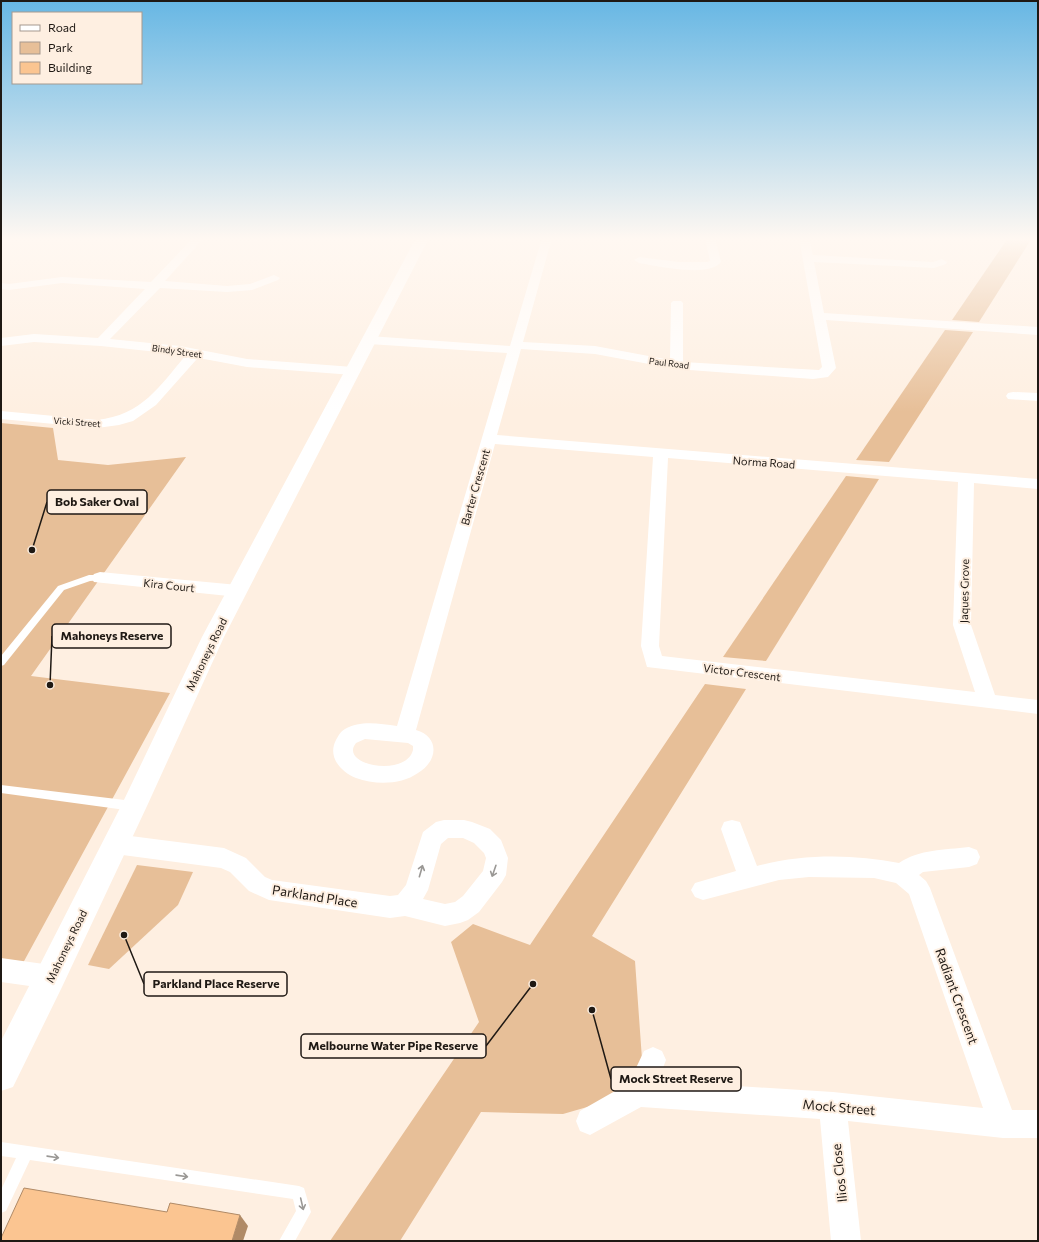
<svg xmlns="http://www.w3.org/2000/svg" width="1039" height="1242" viewBox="0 0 1039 1242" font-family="Commissioner,sans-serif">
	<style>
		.green { fill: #e7bf98 }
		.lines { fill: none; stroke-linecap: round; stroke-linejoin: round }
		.service { fill: #fff; fill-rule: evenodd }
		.minor { fill: #fff; fill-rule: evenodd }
		.secondary { fill: #fff; fill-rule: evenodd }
		.shaded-wall { fill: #b08a66 }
		.building { fill: #fbc591; stroke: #b08a66 }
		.oneway { stroke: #9a9895 }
		.labels { text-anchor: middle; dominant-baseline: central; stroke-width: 4; stroke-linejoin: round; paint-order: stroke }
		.far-street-label { font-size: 9px; fill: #1f1914; stroke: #feefe1 }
		.street-label { font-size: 11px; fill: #1f1914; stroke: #feefe1 }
		.near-street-label { font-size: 13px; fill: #1f1914; stroke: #feefe1 }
		.leader { fill: none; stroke: #1f1914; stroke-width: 1.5 }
		.callout-dot { fill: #1f1914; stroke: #feefe1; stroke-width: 1.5 }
		.callout { fill: #feefe1; stroke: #1f1914; stroke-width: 1.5 }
		.callout-label { font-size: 12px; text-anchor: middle; font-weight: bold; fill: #1f1914 }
	</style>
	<rect width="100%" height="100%" fill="#feefe1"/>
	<g class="green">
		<path d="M 1008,238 L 1032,238 L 979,322 L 952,320 Z"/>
		<path d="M 945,330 L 973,332 L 889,462 L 856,460 Z"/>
		<path d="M 1,423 L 53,428 L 58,460 L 108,465 L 186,457 L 31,676 L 170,693 L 23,963 L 1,960 Z"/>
		<path d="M 846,476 L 879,479 L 766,661 L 723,657 Z"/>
		<path d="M 705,684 L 746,689 L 592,936 L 635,961 L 642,1059 L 626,1083 L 601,1103 L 563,1114 L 481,1112 L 400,1241 L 330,1241 L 479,1022 L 451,942 L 473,924 L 530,945 Z"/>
		<path d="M 137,865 L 193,872 L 178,905 L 109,969 L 88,965 Z"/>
	</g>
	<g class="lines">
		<g class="service">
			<path d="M 89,575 L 100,575 L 104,578 L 103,580 L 90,581 L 64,590 L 4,665 L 1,666 L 1,656 L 58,586 Z"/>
			<path d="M 1,785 L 133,801 L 137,803 L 138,806 L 137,809 L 133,811 L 1,793 Z"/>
			<path d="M 1,1142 L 299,1186 L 304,1188 L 311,1212 L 295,1241 L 279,1241 L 296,1211 L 293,1199 L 30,1160 L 6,1211 L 1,1213 L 1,1190 L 16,1158 L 1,1156 Z"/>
		</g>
		<g class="minor">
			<path d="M 193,238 L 204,238 L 165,281 L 227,286 L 250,284 L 274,275 L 280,278 L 278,280 L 252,290 L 227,292 L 160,288 L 110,339 L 180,346 L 247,359 L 353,367 L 358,368 L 360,371 L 358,374 L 353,375 L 247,367 L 199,358 L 196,360 L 156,405 L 133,421 L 119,425 L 97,428 L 1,419 L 1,411 L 97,420 C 142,415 159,387 186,355 L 101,346 L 34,342 L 1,346 L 1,338 L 34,334 L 98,338 L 145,289 L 62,283 L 9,290 L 1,289 L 1,283 L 9,284 L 62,277 L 151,282 Z"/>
			<path d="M 542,238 L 552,238 L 523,342 L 595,346 L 670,360 L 671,303 L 673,301 L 681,301 L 683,303 L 683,362 L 819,370 L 822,367 L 799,238 L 809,238 L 813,255 L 933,262 L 942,259 L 947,262 L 946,264 L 934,268 L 814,262 L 824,313 L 1038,327 L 1038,335 L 826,320 L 836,368 L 828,377 L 813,379 L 676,369 L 595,354 L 521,349 L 497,435 L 1038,479 L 1038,489 L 974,483 L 971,625 L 995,695 L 1038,700 L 1038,714 L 647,667 L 641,646 L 653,457 L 495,444 L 416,730 C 440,737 438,761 418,773 C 401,785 375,785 356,778 C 341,772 327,757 336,740 C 338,736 341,731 345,729 C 361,720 380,724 397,726 L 507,353 L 369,344 L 365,343 L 363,340 L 365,337 L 369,336 L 510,346 ZM 668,458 L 958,482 L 953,625 L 975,692 L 662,656 L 659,646 ZM 365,739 L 408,743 L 413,746 L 413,750 C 406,778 338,765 356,743 Z"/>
			<path d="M 705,238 L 715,238 L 721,262 C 709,278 657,266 639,263 L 634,260 L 639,257 L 679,262 L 707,262 L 710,261 Z"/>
			<path d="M 1013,392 L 1038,393 L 1038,401 L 1008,399 L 1006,396 L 1008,393 Z"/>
			<path d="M 100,572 L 238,585 L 244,587 L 247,591 L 244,595 L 238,597 L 94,582 L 91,578 L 94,574 Z"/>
			<path d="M 444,820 L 464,820 L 472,822 L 490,829 L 501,840 L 508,858 L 506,875 L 502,882 L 479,912 L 468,920 L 460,923 L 445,926 L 405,916 L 390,918 L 269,900 L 249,891 L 230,872 L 221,868 L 115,854 L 107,851 L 104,844 L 107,837 L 115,834 L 224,848 L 246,858 L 265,877 L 272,880 L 390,896 L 398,895 L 406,885 L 423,832 L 436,822 ZM 448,838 L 463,838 L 474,843 L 484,853 L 486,858 L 483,871 L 463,896 L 455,902 L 445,904 L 423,899 L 428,890 L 441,844 Z"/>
			<path d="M 732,820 L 740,822 L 757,866 C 802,854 853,854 899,863 C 920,849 944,850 969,847 L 977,850 L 980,857 L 977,864 L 969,867 L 923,872 L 919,875 L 926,881 L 930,888 L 1012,1110 L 1038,1110 L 1038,1138 L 1003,1138 L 848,1121 L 861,1241 L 831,1241 L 820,1119 L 641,1107 L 590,1135 L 580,1131 L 576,1121 L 580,1111 L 629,1083 L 644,1051 L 653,1047 L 662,1051 L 666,1060 L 658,1081 L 833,1092 L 983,1108 L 909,894 L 896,883 L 874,878 L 809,877 L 779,880 L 703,900 L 695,897 L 691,890 L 695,883 L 736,871 L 721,829 L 724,822 Z"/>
			<path d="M 1,958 L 51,965 L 60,968 L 64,977 L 60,986 L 51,989 L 1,982 Z"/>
		</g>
		<path class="secondary" d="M 416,238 L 429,238 L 224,637 L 147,806 L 62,987 L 13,1087 L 1,1091 L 1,1041 L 122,804 L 202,637 Z"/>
	</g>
	<path class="shaded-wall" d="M 240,1215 L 248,1226 L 243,1241 L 232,1241 Z"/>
	<path class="building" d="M 24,1188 L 167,1212 L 170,1203 L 240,1215 L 232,1241 L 1,1241 L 1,1238 Z"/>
	<defs><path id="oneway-shaft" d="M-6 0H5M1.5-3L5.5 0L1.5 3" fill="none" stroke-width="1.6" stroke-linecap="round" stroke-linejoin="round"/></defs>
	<g class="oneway">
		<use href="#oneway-shaft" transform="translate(421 871) rotate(-74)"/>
		<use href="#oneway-shaft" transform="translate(494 871) rotate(109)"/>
		<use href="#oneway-shaft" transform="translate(53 1157) rotate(8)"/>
		<use href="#oneway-shaft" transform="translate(182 1176) rotate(8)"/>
		<use href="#oneway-shaft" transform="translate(302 1204) rotate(77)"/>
	</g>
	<linearGradient id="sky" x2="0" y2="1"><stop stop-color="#67b7e4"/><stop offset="0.58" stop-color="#fff8f2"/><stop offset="1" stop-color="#fff8f2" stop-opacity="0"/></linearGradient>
	<rect width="1039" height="412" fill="url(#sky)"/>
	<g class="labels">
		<g class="far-street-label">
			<text transform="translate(177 351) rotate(8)">Bindy Street</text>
			<text transform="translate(669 363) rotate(7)">Paul Road</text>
			<text transform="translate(77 422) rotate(4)">Vicki Street</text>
		</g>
		<g class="street-label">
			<text transform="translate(764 462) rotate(4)">Norma Road</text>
			<text transform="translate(475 487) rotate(-74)">Barter Crescent</text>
			<text transform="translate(169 585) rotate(6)">Kira Court</text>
			<text transform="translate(964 591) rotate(-89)">Jaques Grove</text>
			<text transform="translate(206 654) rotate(-64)">Mahoneys Road</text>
			<text transform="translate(742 672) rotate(7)">Victor Crescent</text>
			<text transform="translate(66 946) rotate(-64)">Mahoneys Road</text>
		</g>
		<g class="near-street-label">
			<text transform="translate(315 896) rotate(9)">Parkland Place</text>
			<text transform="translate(957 996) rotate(70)">Radiant Crescent</text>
			<text transform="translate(839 1107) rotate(5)">Mock Street</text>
			<text transform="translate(839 1173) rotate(-96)">Ilios Close</text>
		</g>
	</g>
	<path class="leader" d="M32 550L47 502M50 685L52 636M124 935L144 984M533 984L486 1046M592 1010L611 1079"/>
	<g class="callout-dot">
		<circle cx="32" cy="550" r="4"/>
		<circle cx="50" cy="685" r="4"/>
		<circle cx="124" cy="935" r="4"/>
		<circle cx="533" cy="984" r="4"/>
		<circle cx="592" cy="1010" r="4"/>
	</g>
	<g class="callout">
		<rect x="47" y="490" width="100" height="24" rx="4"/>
		<rect x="52" y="624" width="119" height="24" rx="4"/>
		<rect x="144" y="972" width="143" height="24" rx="4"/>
		<rect x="301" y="1034" width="185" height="24" rx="4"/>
		<rect x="611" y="1067" width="130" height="24" rx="4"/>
	</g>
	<g class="callout-label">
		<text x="97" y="506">Bob Saker Oval</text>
		<text x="112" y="640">Mahoneys Reserve</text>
		<text x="216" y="988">Parkland Place Reserve</text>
		<text x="393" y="1050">Melbourne Water Pipe Reserve</text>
		<text x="676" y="1083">Mock Street Reserve</text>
	</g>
	<rect width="1039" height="1242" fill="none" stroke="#1f1914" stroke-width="4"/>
	<rect x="12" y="12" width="130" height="72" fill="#feefe1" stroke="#a5998f"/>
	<rect x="20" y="25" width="20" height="6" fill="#ffffff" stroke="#a5998f"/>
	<text x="48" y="32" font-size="12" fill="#1f1914">Road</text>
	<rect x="20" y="42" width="20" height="12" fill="#e7bf98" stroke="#a5998f"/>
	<text x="48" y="52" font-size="12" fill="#1f1914">Park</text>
	<rect x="20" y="62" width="20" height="12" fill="#fbc591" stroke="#a5998f"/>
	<text x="48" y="72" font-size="12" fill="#1f1914">Building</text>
</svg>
